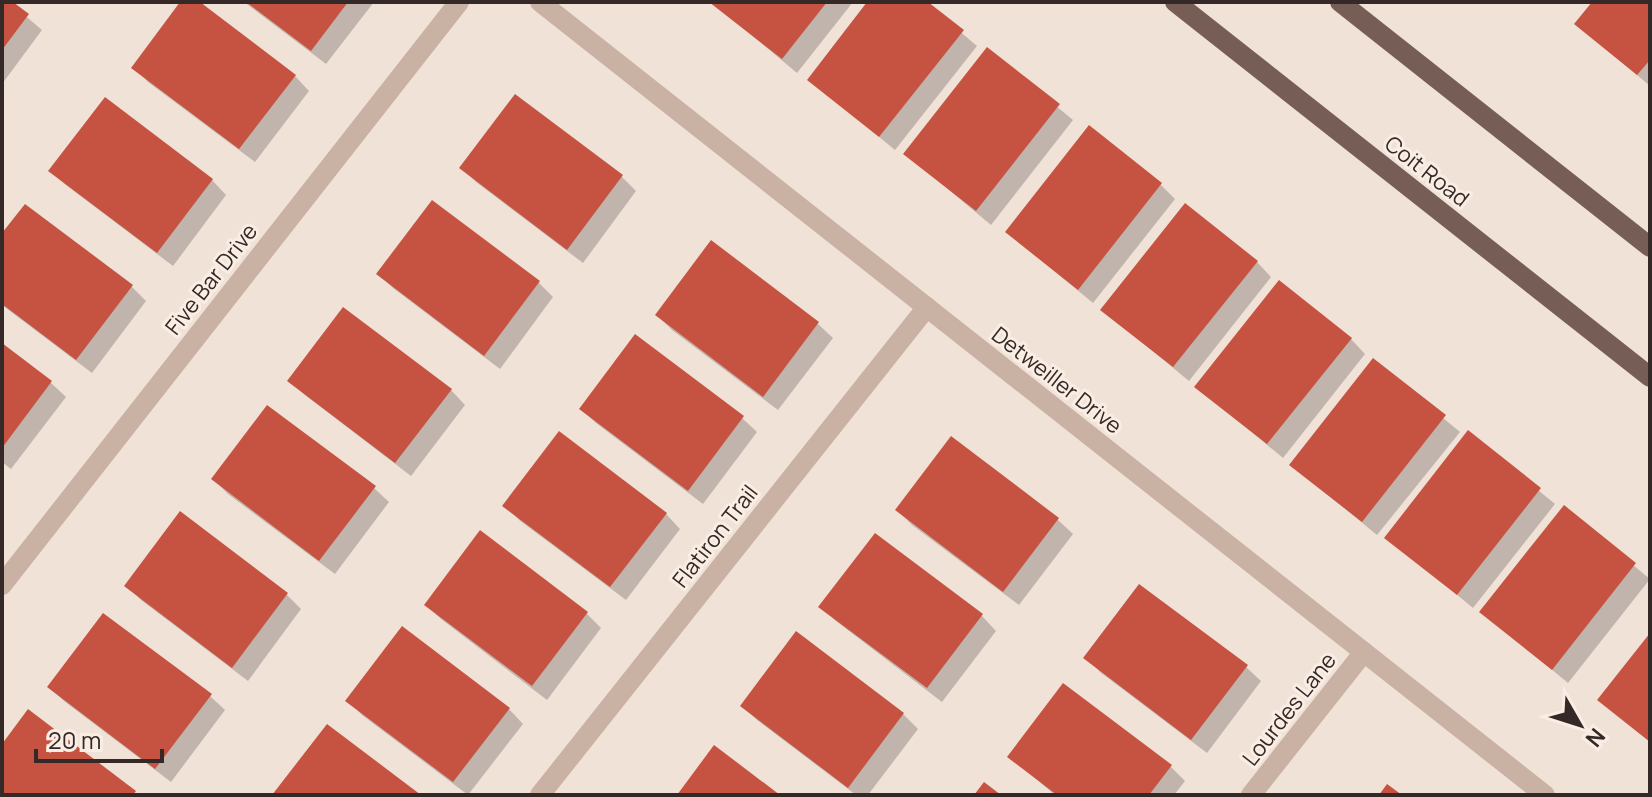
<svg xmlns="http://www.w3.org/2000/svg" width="1652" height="797" viewBox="0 0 1652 797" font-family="Manrope,sans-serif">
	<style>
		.shadow { fill: #0003 }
		.building { fill: #c65341 }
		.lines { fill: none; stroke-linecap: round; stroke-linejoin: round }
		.minor { stroke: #c9b1a4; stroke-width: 20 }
		.major { stroke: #765e57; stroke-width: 20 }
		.labels { text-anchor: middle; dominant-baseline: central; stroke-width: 6; stroke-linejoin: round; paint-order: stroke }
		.street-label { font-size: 22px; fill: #342926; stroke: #f9ede4 }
	</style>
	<rect width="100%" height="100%" fill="#f1e2d8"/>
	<g class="shadow">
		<path d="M 2,2 L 9,2 L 42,30 L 2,84 Z"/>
		<path d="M 183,2 L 196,2 L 295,76 L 309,91 L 255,162 L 148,82 L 134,67 Z"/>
		<path d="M 244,2 L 374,2 L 326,64 Z"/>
		<path d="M 712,2 L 853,2 L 797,73 Z"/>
		<path d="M 870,2 L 925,2 L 977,46 L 895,150 L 809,79 Z"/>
		<path d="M 1595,2 L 1650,2 L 1650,86 L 1577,24 Z"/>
		<path d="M 987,49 L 1073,120 L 991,225 L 906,154 Z"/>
		<path d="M 515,96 L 622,177 L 636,191 L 583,263 L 476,182 L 462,168 Z"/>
		<path d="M 51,171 L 212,180 L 226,195 L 173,266 L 66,185 Z"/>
		<path d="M 1160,184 L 1175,199 L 1093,303 L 1007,232 Z"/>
		<path d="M 2,237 L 132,287 L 146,301 L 92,373 L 2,305 Z"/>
		<path d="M 711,243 L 818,324 L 833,338 L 778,410 L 672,330 L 657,315 Z"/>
		<path d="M 1257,262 L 1271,277 L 1189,381 L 1103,310 Z"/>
		<path d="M 378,274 L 539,283 L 553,297 L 500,369 L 393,288 Z"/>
		<path d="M 1351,339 L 1365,354 L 1283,458 L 1197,387 Z"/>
		<path d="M 2,346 L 51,383 L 66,397 L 11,469 L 2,462 Z"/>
		<path d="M 1374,361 L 1460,432 L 1377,535 L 1292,465 Z"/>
		<path d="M 290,381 L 451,390 L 465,405 L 411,476 L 305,395 Z"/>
		<path d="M 581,409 L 742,418 L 757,432 L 703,504 L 596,423 Z"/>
		<path d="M 1469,433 L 1555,504 L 1473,608 L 1387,537 Z"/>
		<path d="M 951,438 L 1058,520 L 1073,534 L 1019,605 L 912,525 L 897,510 Z"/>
		<path d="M 213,479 L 374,488 L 389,502 L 335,574 L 228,494 Z"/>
		<path d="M 505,505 L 666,514 L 680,529 L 626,600 L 519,520 Z"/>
		<path d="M 1564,508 L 1650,579 L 1568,683 L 1482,612 Z"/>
		<path d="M 181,514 L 287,595 L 301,609 L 248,681 L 141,600 L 127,586 Z"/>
		<path d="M 875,536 L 982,616 L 996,631 L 942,702 L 836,621 L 821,607 Z"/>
		<path d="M 426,605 L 586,613 L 601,628 L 547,700 L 441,619 Z"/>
		<path d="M 797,634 L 903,714 L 918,729 L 868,795 L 856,795 L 757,720 L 743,706 Z"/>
		<path d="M 1086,657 L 1246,667 L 1261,681 L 1207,753 L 1100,672 Z"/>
		<path d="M 49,687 L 210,696 L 225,710 L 171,782 L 64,701 Z"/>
		<path d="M 348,700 L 509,709 L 523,724 L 468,795 L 362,715 Z"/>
		<path d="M 1010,757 L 1170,766 L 1185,781 L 1174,795 L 1055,795 Z"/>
	</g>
	<g class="building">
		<path d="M 2,2 L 13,2 L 29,14 L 2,50 Z"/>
		<path d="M 180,2 L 200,2 L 296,75 L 239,149 L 131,68 Z"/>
		<path d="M 246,2 L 348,2 L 311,51 Z"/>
		<path d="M 709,2 L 827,2 L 782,59 Z"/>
		<path d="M 867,2 L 928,2 L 964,30 L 879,137 L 807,80 Z"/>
		<path d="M 1592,2 L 1650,2 L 1650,60 L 1637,75 L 1574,24 Z"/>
		<path d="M 987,47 L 1060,104 L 976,211 L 903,154 Z"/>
		<path d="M 515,94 L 623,175 L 567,250 L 459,168 Z"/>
		<path d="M 105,97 L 213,179 L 157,253 L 48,171 Z"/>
		<path d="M 1089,125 L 1162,183 L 1078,290 L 1005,232 Z"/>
		<path d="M 432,200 L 540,281 L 484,356 L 376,274 Z"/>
		<path d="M 1185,203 L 1258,261 L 1173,367 L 1100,310 Z"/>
		<path d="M 25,204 L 133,285 L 76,360 L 2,304 L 2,233 Z"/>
		<path d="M 711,240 L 819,322 L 763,397 L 655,315 Z"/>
		<path d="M 1279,280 L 1352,338 L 1267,444 L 1194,387 Z"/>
		<path d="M 343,307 L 452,389 L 395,463 L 287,381 Z"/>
		<path d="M 635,334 L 744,416 L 688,491 L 579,409 Z"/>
		<path d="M 2,343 L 52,381 L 2,448 Z"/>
		<path d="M 1373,358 L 1446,415 L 1362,522 L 1289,465 Z"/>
		<path d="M 267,405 L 376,486 L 319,561 L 211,479 Z"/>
		<path d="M 1468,430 L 1541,488 L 1457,595 L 1384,538 Z"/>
		<path d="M 559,431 L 667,513 L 610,587 L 502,506 Z"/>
		<path d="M 951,436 L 1059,518 L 1003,592 L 895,510 Z"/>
		<path d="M 1564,505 L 1636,563 L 1552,670 L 1479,612 Z"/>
		<path d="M 180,511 L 288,593 L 232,668 L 124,586 Z"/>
		<path d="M 480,530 L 588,612 L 532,686 L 424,605 Z"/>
		<path d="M 875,533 L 983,614 L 927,688 L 818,607 Z"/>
		<path d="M 1139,584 L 1248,665 L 1191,740 L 1083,658 Z"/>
		<path d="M 103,613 L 212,694 L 155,769 L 47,687 Z"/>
		<path d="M 402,626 L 510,708 L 453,782 L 345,701 Z"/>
		<path d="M 796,631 L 904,713 L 848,788 L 740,706 Z"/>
		<path d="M 1650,633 L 1650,742 L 1597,700 Z"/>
		<path d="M 1063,683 L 1172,765 L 1149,795 L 1057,795 L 1007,757 Z"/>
		<path d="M 28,709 L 136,791 L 133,795 L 2,795 L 2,744 Z"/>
		<path d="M 327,724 L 421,795 L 272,795 Z"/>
		<path d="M 714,745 L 780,795 L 677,795 Z"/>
		<path d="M 984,782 L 1001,795 L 974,795 Z"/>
		<path d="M 1387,784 L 1402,795 L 1379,795 Z"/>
	</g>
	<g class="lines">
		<g class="minor">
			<path d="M 540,2 L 1545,795"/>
			<path d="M 2,585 L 459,2"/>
			<path d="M 540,795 L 927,307"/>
			<path d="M 1251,795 L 1364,652"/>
		</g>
		<g class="major">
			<path d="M 1175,2 L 1650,377"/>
			<path d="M 1340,2 L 1650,247"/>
		</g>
	</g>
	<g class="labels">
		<g class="street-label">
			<text transform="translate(1427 171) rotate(38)">Coit Road</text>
			<text transform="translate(211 279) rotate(-52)">Five Bar Drive</text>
			<text transform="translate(1057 380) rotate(38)">Detweiller Drive</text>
			<text transform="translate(715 536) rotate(-52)">Flatiron Trail</text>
			<text transform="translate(1289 709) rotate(-52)">Lourdes Lane</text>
		</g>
	</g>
	<rect width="1652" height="797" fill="none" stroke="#342926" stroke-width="8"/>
	<g transform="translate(1580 725) rotate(129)" stroke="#f9ede4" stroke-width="6" paint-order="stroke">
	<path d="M0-6L14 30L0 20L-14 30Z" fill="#342926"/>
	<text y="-12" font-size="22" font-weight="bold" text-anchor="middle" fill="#342926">N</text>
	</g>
	<path d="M36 749v12h126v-12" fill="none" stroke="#342926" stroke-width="4"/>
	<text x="48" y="749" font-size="24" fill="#342926" stroke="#f9ede4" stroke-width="6" paint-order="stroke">20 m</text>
</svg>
